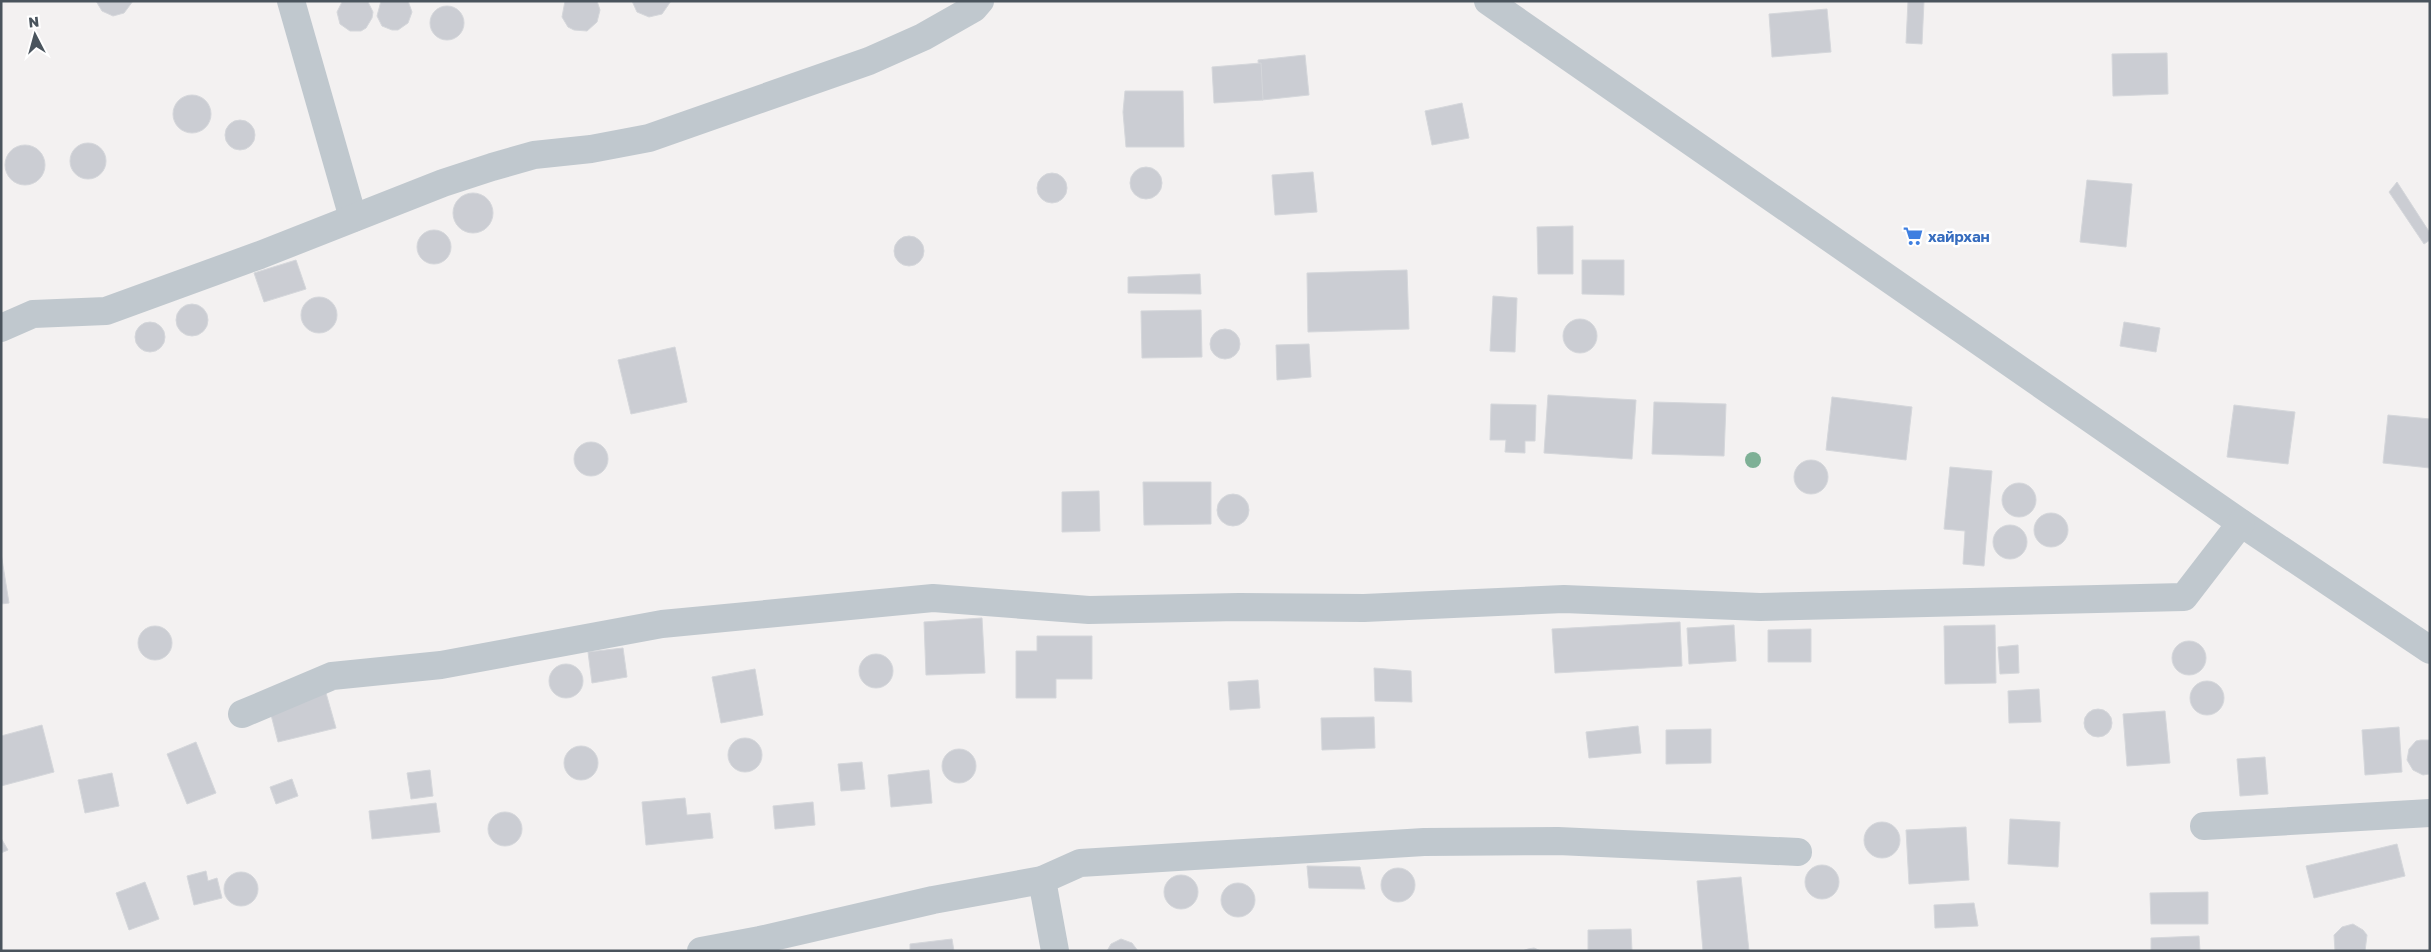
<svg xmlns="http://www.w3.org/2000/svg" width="2431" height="952" viewBox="0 0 2431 952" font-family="'Golos Text',sans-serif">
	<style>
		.building { fill: #cbcdd3; stroke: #d5d7db }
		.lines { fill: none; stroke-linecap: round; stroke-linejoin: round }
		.minor { stroke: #c0c8ce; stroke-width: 28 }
		.tree { fill: #7eb096 }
		.labels { text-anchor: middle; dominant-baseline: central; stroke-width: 5; stroke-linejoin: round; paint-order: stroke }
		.shop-label { font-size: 15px; font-weight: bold; fill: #366cbe; stroke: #fff; text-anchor: start }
	</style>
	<rect width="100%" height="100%" fill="#f3f1f1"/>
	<g class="building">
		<path d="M 96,1 L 133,1 L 124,13 L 113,16 L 102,11 Z"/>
		<path d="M 381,1 L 408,1 L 412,12 L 408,23 L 398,30 L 392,30 L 382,26 L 377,16 Z"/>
		<path d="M 565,1 L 597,1 L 600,10 L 597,22 L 587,31 L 574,30 L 568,27 L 562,17 Z"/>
		<path d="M 632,1 L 671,1 L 662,14 L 649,17 L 637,12 Z"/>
		<path d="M 1908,1 L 1924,1 L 1922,44 L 1906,43 Z"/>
		<path d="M 342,2 L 368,2 L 373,12 L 372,18 L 366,28 L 361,31 L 350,31 L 340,24 L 337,12 Z"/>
		<circle cx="447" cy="23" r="17"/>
		<path d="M 1827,9 L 1831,52 L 1772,57 L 1769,14 Z"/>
		<path d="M 2167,53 L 2168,94 L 2113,96 L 2112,54 Z"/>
		<path d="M 1305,55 L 1309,95 L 1262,100 L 1258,60 Z"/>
		<path d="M 1261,63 L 1263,100 L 1214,103 L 1212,67 Z"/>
		<path d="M 1125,91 L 1183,91 L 1184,147 L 1126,147 L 1123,112 Z"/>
		<circle cx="192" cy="114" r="19"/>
		<path d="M 1462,103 L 1469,138 L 1432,145 L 1425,111 Z"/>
		<circle cx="240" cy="135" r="15"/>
		<circle cx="88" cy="161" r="18"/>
		<circle cx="25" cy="165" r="20"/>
		<circle cx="1146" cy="183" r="16"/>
		<path d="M 1313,172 L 1317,212 L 1275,215 L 1272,175 Z"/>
		<circle cx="1052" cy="188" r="15"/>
		<path d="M 2087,180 L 2132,184 L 2126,247 L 2080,242 Z"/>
		<path d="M 2397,182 L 2430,233 L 2430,240 L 2424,244 L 2389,192 Z"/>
		<circle cx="473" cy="213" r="20"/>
		<path d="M 1573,226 L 1573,274 L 1538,274 L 1537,227 Z"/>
		<circle cx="434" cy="247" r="17"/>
		<circle cx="909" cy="251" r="15"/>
		<path d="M 296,260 L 306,289 L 264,302 L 254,273 Z"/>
		<path d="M 1582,260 L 1624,260 L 1624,295 L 1582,294 Z"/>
		<path d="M 1407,270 L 1409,329 L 1308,332 L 1307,273 Z"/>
		<path d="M 1200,274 L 1201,294 L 1128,293 L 1128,277 Z"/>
		<path d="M 1493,296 L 1517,298 L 1515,352 L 1490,351 Z"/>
		<circle cx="319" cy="315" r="18"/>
		<circle cx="192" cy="320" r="16"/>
		<path d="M 1201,310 L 1202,357 L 1142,358 L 1141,311 Z"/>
		<circle cx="1580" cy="336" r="17"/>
		<path d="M 2124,322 L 2160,328 L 2156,352 L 2120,346 Z"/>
		<circle cx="150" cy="337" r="15"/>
		<circle cx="1225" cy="344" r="15"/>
		<path d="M 1309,344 L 1311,377 L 1277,380 L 1276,345 Z"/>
		<path d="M 675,347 L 687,402 L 631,414 L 618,360 Z"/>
		<path d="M 1548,395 L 1636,400 L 1632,459 L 1544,453 Z"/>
		<path d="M 1832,397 L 1912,407 L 1906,460 L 1826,450 Z"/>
		<path d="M 1654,402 L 1726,404 L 1724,456 L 1652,454 Z"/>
		<path d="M 1491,404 L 1536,405 L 1535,441 L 1525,441 L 1525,453 L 1505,452 L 1506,440 L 1490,440 Z"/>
		<path d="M 2234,405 L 2295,412 L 2288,464 L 2227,457 Z"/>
		<path d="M 2388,415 L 2430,419 L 2430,468 L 2383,463 Z"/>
		<circle cx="591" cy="459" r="17"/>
		<circle cx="1811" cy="477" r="17"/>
		<path d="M 1950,467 L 1992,471 L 1984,566 L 1963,564 L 1965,531 L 1944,529 Z"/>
		<path d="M 1143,482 L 1211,482 L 1211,524 L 1144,525 Z"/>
		<circle cx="2019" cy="500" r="17"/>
		<path d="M 1099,491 L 1100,531 L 1062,532 L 1062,492 Z"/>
		<circle cx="1233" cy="510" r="16"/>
		<circle cx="2051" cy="530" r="17"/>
		<circle cx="2010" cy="542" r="17"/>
		<path d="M 1,553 L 9,603 L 1,604 Z"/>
		<path d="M 982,618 L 985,673 L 926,675 L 924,622 Z"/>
		<path d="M 1680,622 L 1682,666 L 1555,673 L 1552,629 Z"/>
		<path d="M 1734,625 L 1736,661 L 1689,664 L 1687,628 Z"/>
		<path d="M 1995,625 L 1996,683 L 1945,684 L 1944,626 Z"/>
		<circle cx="155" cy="643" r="17"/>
		<path d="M 1811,629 L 1811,662 L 1768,662 L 1768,630 Z"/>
		<path d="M 1037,636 L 1092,636 L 1092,679 L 1056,679 L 1056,698 L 1016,698 L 1016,651 L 1037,651 Z"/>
		<circle cx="2189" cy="658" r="17"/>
		<path d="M 2018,645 L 2019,673 L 2000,674 L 1998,647 Z"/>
		<path d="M 623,648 L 627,677 L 592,683 L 588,652 Z"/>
		<circle cx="876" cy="671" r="17"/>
		<circle cx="566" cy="681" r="17"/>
		<path d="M 1374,668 L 1411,671 L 1412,702 L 1375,701 Z"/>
		<path d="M 755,669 L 763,715 L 721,723 L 712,677 Z"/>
		<path d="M 1258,680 L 1260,708 L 1230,710 L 1228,682 Z"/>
		<circle cx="2207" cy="698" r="17"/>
		<path d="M 2039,689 L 2041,722 L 2009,723 L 2008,691 Z"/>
		<path d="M 326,693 L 336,728 L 278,742 L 269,707 Z"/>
		<circle cx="2098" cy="723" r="14"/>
		<path d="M 2165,711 L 2170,763 L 2127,766 L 2123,714 Z"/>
		<path d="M 1374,717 L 1375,748 L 1322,750 L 1321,718 Z"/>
		<path d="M 42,725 L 54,772 L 1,786 L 1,736 Z"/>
		<path d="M 1638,726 L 1641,753 L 1589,758 L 1586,732 Z"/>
		<path d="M 2399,727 L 2402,772 L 2365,775 L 2362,730 Z"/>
		<path d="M 1711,729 L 1711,763 L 1666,764 L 1666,730 Z"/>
		<circle cx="745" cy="755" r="17"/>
		<path d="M 2421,740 L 2430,740 L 2429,774 L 2423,775 L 2413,770 L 2407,760 L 2409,749 L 2416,741 Z"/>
		<path d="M 196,742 L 216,793 L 187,804 L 167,754 Z"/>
		<circle cx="581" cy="763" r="17"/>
		<circle cx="959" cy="766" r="17"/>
		<path d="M 2265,757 L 2268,794 L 2240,796 L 2237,759 Z"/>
		<path d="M 862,762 L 865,789 L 841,791 L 838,764 Z"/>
		<path d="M 430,770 L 433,796 L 411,799 L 407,773 Z"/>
		<path d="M 929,770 L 932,803 L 891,807 L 888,775 Z"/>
		<path d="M 112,773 L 119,806 L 85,813 L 78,780 Z"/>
		<path d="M 292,779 L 298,796 L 276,804 L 270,787 Z"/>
		<path d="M 685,798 L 687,815 L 710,813 L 713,838 L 646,845 L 642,802 Z"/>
		<path d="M 813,802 L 815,825 L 775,829 L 773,806 Z"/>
		<path d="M 436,803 L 440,832 L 372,839 L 369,811 Z"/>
		<circle cx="505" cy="829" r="17"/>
		<path d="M 2010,819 L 2060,822 L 2058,867 L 2008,864 Z"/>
		<circle cx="1882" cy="840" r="18"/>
		<path d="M 1966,827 L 1969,880 L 1909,884 L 1906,830 Z"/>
		<path d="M 1,838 L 8,850 L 1,853 Z"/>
		<path d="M 2397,844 L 2405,876 L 2314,898 L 2306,866 Z"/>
		<circle cx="1822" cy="882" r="17"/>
		<path d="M 1307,866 L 1360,867 L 1365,889 L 1309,888 Z"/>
		<circle cx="1398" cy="885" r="17"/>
		<path d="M 206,871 L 208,881 L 217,878 L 222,898 L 194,905 L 187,876 Z"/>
		<circle cx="241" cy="889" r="17"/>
		<circle cx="1181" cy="892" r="17"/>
		<path d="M 1741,877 L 1749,951 L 1703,951 L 1697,881 Z"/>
		<path d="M 145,882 L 159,919 L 129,930 L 116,893 Z"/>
		<circle cx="1238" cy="900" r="17"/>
		<path d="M 2208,892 L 2208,924 L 2151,924 L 2150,893 Z"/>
		<path d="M 1974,903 L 1978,926 L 1935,928 L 1934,905 Z"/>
		<path d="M 2353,924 L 2363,930 L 2367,935 L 2365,951 L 2335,951 L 2334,935 L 2342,927 Z"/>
		<path d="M 1631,929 L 1632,951 L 1588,951 L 1588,930 Z"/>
		<path d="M 2199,936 L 2200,951 L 2151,951 L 2151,938 Z"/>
		<path d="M 952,939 L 954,951 L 910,951 L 910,944 Z"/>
		<path d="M 1121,939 L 1132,943 L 1138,951 L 1107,951 L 1111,944 Z"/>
		<path d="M 1534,948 L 1541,951 L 1522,951 L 1528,949 Z"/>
	</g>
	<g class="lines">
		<g class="minor">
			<path d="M 291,1 L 353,218"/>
			<path d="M 1488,1 L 2241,523 L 2430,650"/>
			<path d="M 1,328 L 33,314 L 106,311 L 260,255 L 443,183 L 492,167 L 534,155 L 591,149 L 649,138 L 869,61 L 923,37 L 974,8 L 980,1"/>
			<path d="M 242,714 L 332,676 L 441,665 L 662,624 L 933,598 L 1089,610 L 1239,607 L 1364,608 L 1564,599 L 1760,607 L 2184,597 L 2241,523"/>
			<path d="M 2204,826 L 2430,813"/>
			<path d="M 1042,880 L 1055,951"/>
			<path d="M 701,951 L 760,940 L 933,900 L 1042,880 L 1080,863 L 1424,842 L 1558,841 L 1798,852"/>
		</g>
	</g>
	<circle class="tree" cx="1753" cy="460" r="8"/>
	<defs>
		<symbol id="supermarket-bare" viewBox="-9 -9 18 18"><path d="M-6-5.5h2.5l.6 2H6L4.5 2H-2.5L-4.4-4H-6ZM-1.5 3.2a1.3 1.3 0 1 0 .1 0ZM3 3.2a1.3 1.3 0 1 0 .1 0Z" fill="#3f7fe0" stroke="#fff" stroke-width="2.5" paint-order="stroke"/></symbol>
	</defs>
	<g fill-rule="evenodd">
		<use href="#supermarket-bare" x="1899" y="222" width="28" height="28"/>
	</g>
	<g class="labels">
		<g class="shop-label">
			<text x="1928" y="236">хайрхан</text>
		</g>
	</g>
	<rect width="2431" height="952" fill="none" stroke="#4a545d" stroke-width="5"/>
	<g transform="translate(35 35) rotate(354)" stroke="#ffffff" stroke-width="4" paint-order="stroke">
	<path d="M0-4L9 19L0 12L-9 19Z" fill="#4a545d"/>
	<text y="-8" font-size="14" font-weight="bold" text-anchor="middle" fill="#4a545d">N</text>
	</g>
</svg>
